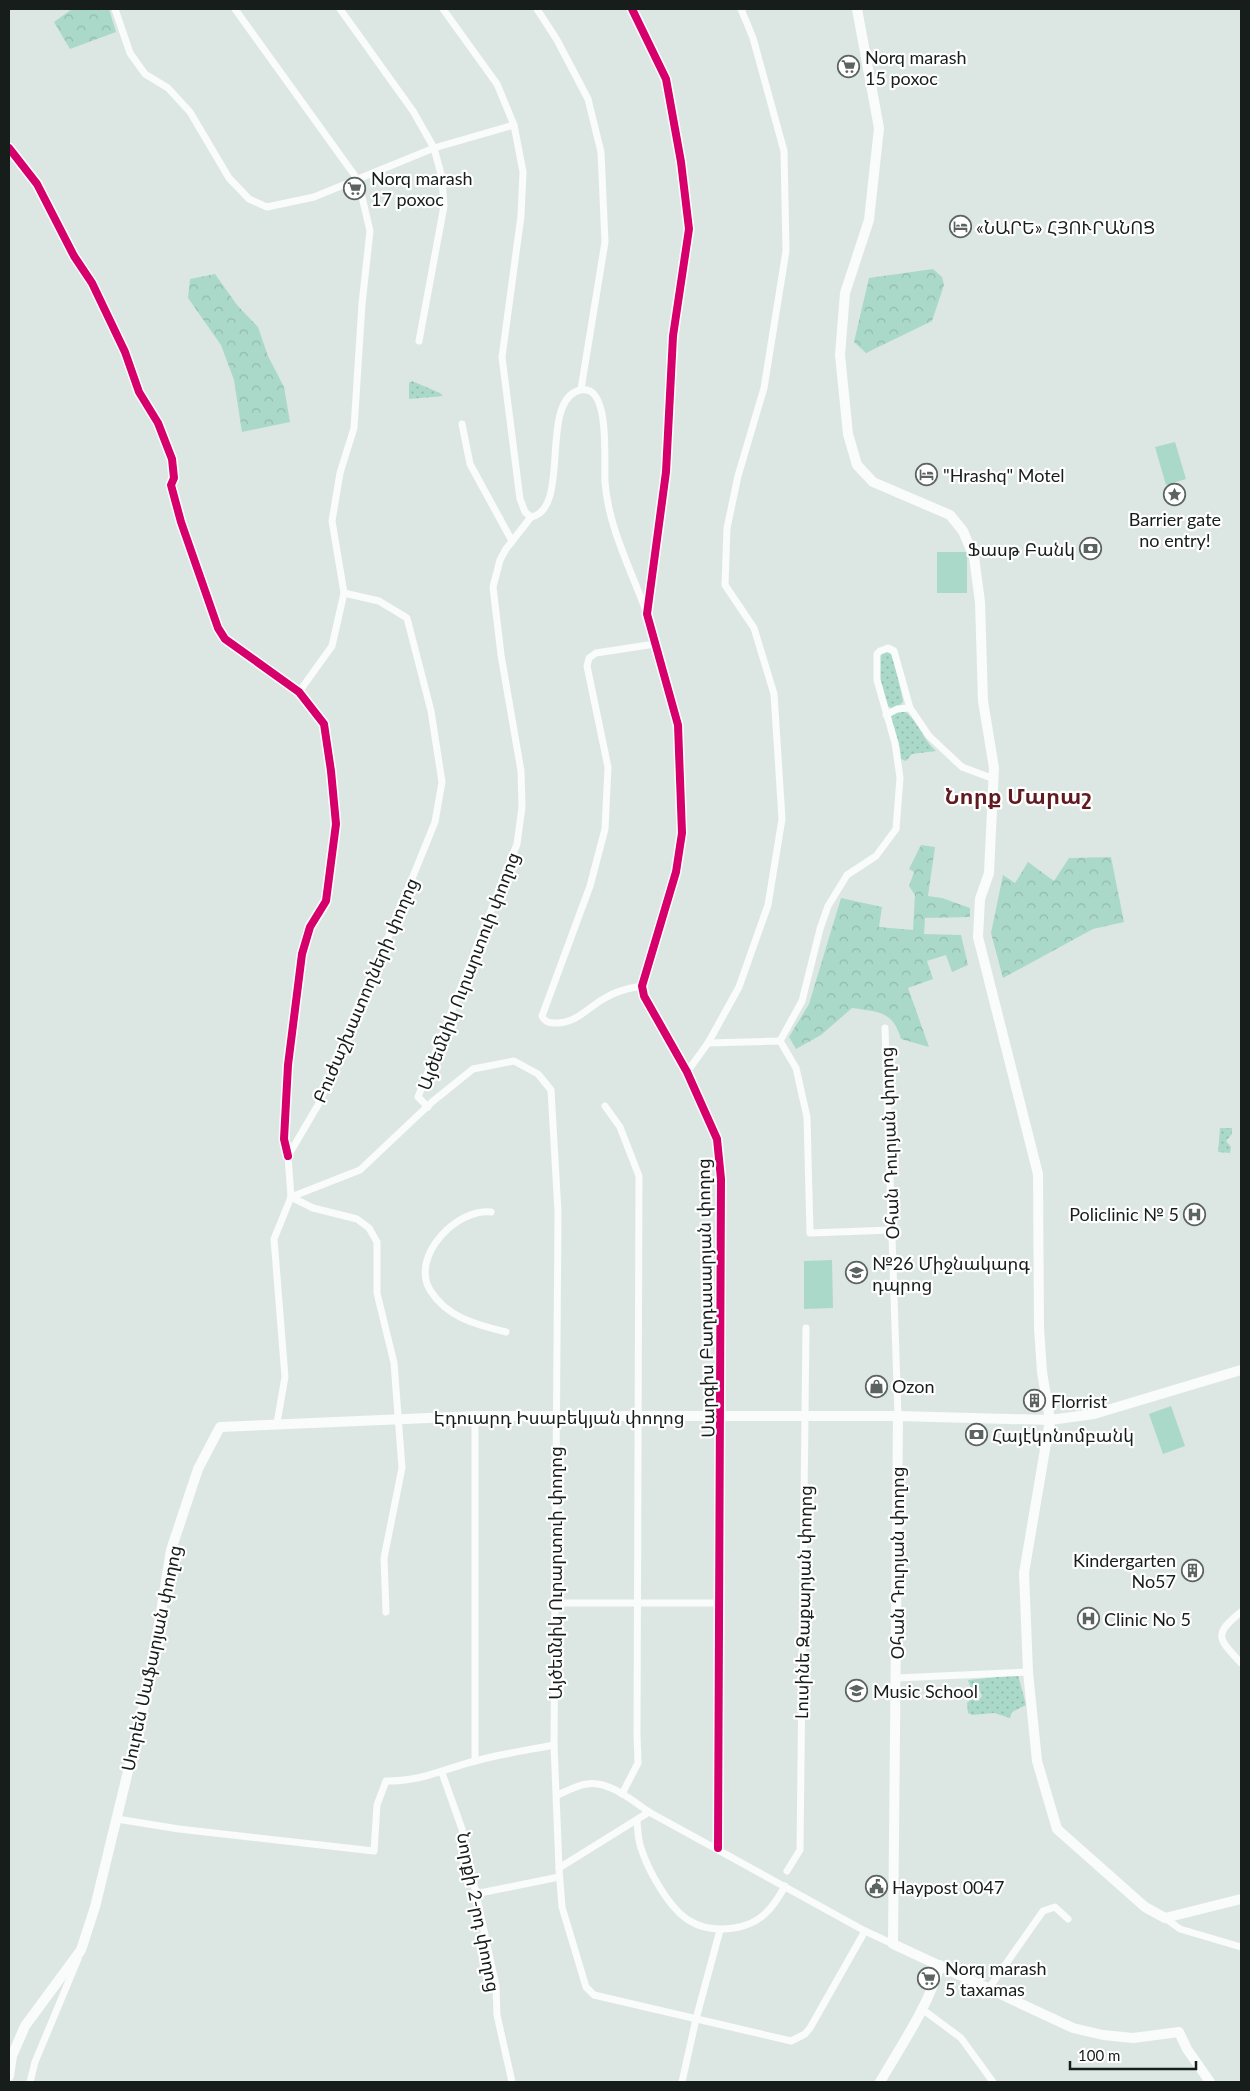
<svg xmlns="http://www.w3.org/2000/svg" width="1250" height="2091" viewBox="0 0 1250 2091" font-family="Lato,'Noto Sans Armenian',sans-serif">
	<style>
		.grass { fill: url(#grass-dots) }
		.forest { fill: url(#forest-crowns) }
		.garden { fill: #aad9c9 }
		.lines { fill: none; stroke-linecap: round; stroke-linejoin: round }
		.street { stroke: #fafbfb; stroke-width: 7 }
		.secondary { stroke: #fafbfb; stroke-width: 10 }
		.cycleway-casing { stroke: #fff; stroke-width: 11 }
		.cycleway { stroke: #d6006c; stroke-width: 8 }
		.labels { text-anchor: middle; dominant-baseline: central; stroke-width: 4.5; stroke-linejoin: round; paint-order: stroke }
		.poi-label { font-size: 18px; fill: #161d1a; stroke: #fff; text-anchor: start }
		.street-label { font-size: 18px; fill: #161d1a; stroke: #fff }
		.district-label { font-size: 22px; font-weight: bold; fill: #611b20; stroke: #fff }
	</style>
	<defs>
		<pattern id="grass-dots" width="8" height="8" patternUnits="userSpaceOnUse" patternTransform="scale(1.25)"><rect width="8" height="8" fill="#aad9c9"/><path d="M2 2h.1M6 6h.1" fill="none" stroke="#92baac" stroke-width="1.8" stroke-linecap="round"/></pattern>
		<pattern id="forest-crowns" width="20" height="18" patternUnits="userSpaceOnUse" patternTransform="scale(1.25)"><rect width="20" height="18" fill="#aad9c9"/><path d="M2 6a3 3 0 1 1 6 0M12 15a3 3 0 1 1 6 0" fill="none" stroke="#92baac"/></pattern>
	</defs>
	<rect width="100%" height="100%" fill="#dce7e3"/>
	<g class="grass">
		<path d="M 412,381 L 440,393 L 443,396 L 409,399 L 409,383 Z"/>
		<path d="M 886,652 L 893,655 L 903,701 L 900,705 L 892,708 L 887,706 L 879,675 L 880,655 Z"/>
		<path d="M 904,711 C 918,720 923,740 936,751 L 912,754 L 906,761 L 901,759 L 900,748 L 890,717 L 895,713 Z"/>
		<path d="M 1220,1128 L 1232,1128 L 1232,1134 L 1226,1141 L 1231,1147 L 1230,1153 L 1218,1152 Z"/>
		<path d="M 1018,1675 L 1026,1705 L 1012,1712 L 1010,1718 L 994,1713 L 972,1715 L 968,1713 L 967,1703 L 971,1699 L 978,1701 L 982,1696 L 979,1689 L 971,1689 L 968,1680 Z"/>
	</g>
	<g class="forest">
		<path d="M 72,9 L 109,9 L 116,32 L 70,49 L 54,22 Z"/>
		<path d="M 933,269 L 942,277 L 944,285 L 932,321 L 866,353 L 854,342 L 869,278 Z"/>
		<path d="M 215,274 L 237,305 L 258,327 L 268,356 L 284,387 L 290,422 L 242,432 L 234,380 L 221,345 L 188,298 L 190,279 Z"/>
		<path d="M 921,845 L 935,847 L 928,896 L 942,898 L 970,908 L 970,917 L 925,918 L 924,934 L 961,935 L 968,965 L 952,972 L 946,955 L 927,961 L 933,979 L 908,988 L 929,1047 L 901,1039 C 893,1011 879,1012 852,1008 L 821,1035 L 796,1049 L 789,1037 L 809,1004 L 841,898 L 882,907 L 879,927 L 913,930 L 915,895 L 909,886 L 914,872 L 909,869 Z"/>
		<path d="M 1111,857 L 1124,922 L 1093,929 L 1003,978 L 991,933 L 1003,875 L 1015,883 L 1028,862 L 1054,881 L 1069,858 Z"/>
	</g>
	<g class="garden">
		<path d="M 1175,442 L 1186,479 L 1166,485 L 1155,447 Z"/>
		<rect x="937" y="552" width="30" height="41"/>
		<path d="M 832,1260 L 833,1308 L 804,1309 L 804,1261 Z"/>
		<path d="M 1171,1406 L 1185,1446 L 1163,1454 L 1149,1414 Z"/>
	</g>
	<g class="lines">
		<g class="street">
			<path d="M 115,9 L 130,53 L 145,74 L 168,88 L 190,112 L 229,178 L 249,199 L 267,207 L 314,197 L 434,148 L 514,125"/>
			<path d="M 235,9 L 358,180 L 370,231 L 362,304 L 354,428 L 340,473 L 332,521 L 344,593 L 332,646 L 299,692"/>
			<path d="M 340,9 L 413,111 L 434,148 L 442,178 L 444,206 L 419,341"/>
			<path d="M 443,9 L 497,84 L 514,125 L 523,172 L 521,216 L 502,357 L 520,499 L 525,512 L 531,517"/>
			<path d="M 537,9 L 557,40 L 588,99 L 601,152 L 605,242 L 581,389"/>
			<path d="M 632,9 L 666,79 L 681,162 L 689,229 L 673,336 L 666,472 L 647,614 L 678,725 L 682,833 L 676,872 L 642,986 L 644,996 L 687,1072 L 717,1139 L 721,1179 L 718,1848"/>
			<path d="M 9,148 L 37,184 L 74,256 L 92,283 L 125,352 L 139,392 L 158,423 L 172,459 L 174,478 L 171,485 L 181,522 L 218,628 L 225,639 L 299,692 L 324,724 L 331,771 L 336,824 L 326,901 L 310,927 L 302,954 L 288,1065 L 284,1139 L 288,1156"/>
			<path d="M 462,424 L 470,464 L 512,541"/>
			<path d="M 531,517 C 570,510 541,409 575,392 C 580,389 585,389 590,391 C 609,401 604,462 605,482 C 608,526 631,570 646,611"/>
			<path d="M 886,715 L 897,709 L 910,708"/>
			<path d="M 642,986 C 629,988 616,991 605,998 C 587,1008 576,1024 554,1023 C 548,1023 544,1021 542,1016 L 590,886 L 605,829 L 608,767 L 587,666 L 589,658 L 596,653 L 655,644"/>
			<path d="M 885,1028 L 898,1416"/>
			<path d="M 780,1041 L 802,1001 L 820,929 L 828,906 L 847,875 L 876,856 L 896,829 L 900,778 L 895,743 L 877,680 L 877,654 L 880,651 L 888,648 L 894,651 L 910,708 L 929,736 L 962,767 L 994,779"/>
			<path d="M 780,1041 L 796,1068 L 807,1117 L 810,1233 L 892,1230"/>
			<path d="M 708,1043 L 780,1041"/>
			<path d="M 687,1072 L 708,1043 L 739,987 L 768,905 L 782,819 L 774,694 L 754,628 L 725,585 L 727,528 L 738,476 L 764,388 L 786,251 L 784,151 L 753,38 L 741,9"/>
			<path d="M 605,1106 L 620,1127 L 639,1176 L 637,1734 L 638,1763 L 622,1794"/>
			<path d="M 428,1107 L 418,1097 L 517,844 L 522,807 L 521,771 L 501,655 L 493,587 L 500,560 L 506,549 L 531,517"/>
			<path d="M 291,1197 L 360,1170 L 432,1102 L 473,1069 L 514,1061 L 538,1074 L 551,1090 L 558,1212 L 554,1745 L 559,1868 L 562,1907 L 586,1987 L 594,1995 L 791,2041 L 805,2034 L 810,2028 L 865,1931"/>
			<path d="M 291,1197 L 313,1208 L 357,1219 L 369,1228 L 377,1242 L 377,1293 L 394,1363 L 402,1468 L 384,1558 L 386,1612"/>
			<path d="M 491,1212 C 457,1208 410,1256 430,1290 C 447,1318 478,1325 506,1332"/>
			<path d="M 475,1416 L 475,1761"/>
			<path d="M 277,1423 L 285,1377 L 274,1239 L 291,1197 L 288,1156 L 318,1105 L 342,1051 L 435,822 L 442,782 L 431,711 L 407,618 L 379,601 L 344,593"/>
			<path d="M 555,1603 L 719,1603"/>
			<path d="M 1241,1612 C 1212,1635 1219,1639 1241,1663"/>
			<path d="M 896,1678 L 1028,1672"/>
			<path d="M 442,1773 L 462,1829 L 496,1986 L 497,2015 L 512,2082"/>
			<path d="M 558,1795 C 567,1791 577,1785 587,1784 C 608,1780 633,1801 649,1812 L 865,1931 L 893,1944"/>
			<path d="M 117,1819 L 179,1829 L 374,1851 L 377,1805 L 386,1781 C 423,1781 441,1770 475,1761 C 501,1754 528,1750 554,1745"/>
			<path d="M 637,1822 C 638,1831 638,1840 641,1848 C 648,1870 669,1909 690,1921 C 703,1929 720,1930 734,1928 C 761,1924 773,1908 785,1886"/>
			<path d="M 559,1868 L 649,1812"/>
			<path d="M 787,1871 L 800,1850 L 806,1328"/>
			<path d="M 475,1894 L 559,1877"/>
			<path d="M 1165,1918 L 1180,1929 L 1241,1947"/>
			<path d="M 989,1988 L 1043,1911 L 1055,1907 L 1068,1919"/>
			<path d="M 922,2009 L 961,2038 L 993,2082"/>
			<path d="M 30,2082 L 35,2062 L 78,1959"/>
			<path d="M 682,2082 L 696,2019 L 720,1930"/>
		</g>
		<g class="secondary">
			<path d="M 857,9 L 879,128 L 869,220 L 845,293 L 840,355 L 848,434 L 857,465 L 873,482 L 950,515 L 963,531 L 974,557 L 980,602 L 983,701 L 994,768 L 989,873 L 980,899 L 978,937 L 1038,1174 L 1039,1328 L 1042,1372 L 1050,1420 L 1024,1573 L 1028,1672 L 1037,1761 L 1057,1829 L 1145,1907 L 1165,1918 L 1241,1899"/>
			<path d="M 898,1416 L 893,1944 L 1073,2028 L 1103,2035 L 1133,2038 L 1179,2032 L 1187,2049 L 1210,2082"/>
			<path d="M 9,2076 L 12,2056 L 25,2026 L 81,1950 L 95,1907 L 149,1685 L 171,1550 L 198,1469 L 220,1427 L 475,1416 L 898,1416 L 1050,1420 L 1094,1414 L 1241,1370"/>
			<path d="M 880,2082 C 902,2044 928,2007 940,1965"/>
		</g>
		<defs>
			<g id="cycleway">
				<path d="M 632,9 L 666,79 L 681,162 L 689,229 L 673,336 L 666,472 L 647,614 L 678,725 L 682,833 L 676,872 L 642,986 L 644,996 L 687,1072 L 717,1139 L 721,1179 L 718,1848"/>
				<path d="M 9,148 L 37,184 L 74,256 L 92,283 L 125,352 L 139,392 L 158,423 L 172,459 L 174,478 L 171,485 L 181,522 L 218,628 L 225,639 L 299,692 L 324,724 L 331,771 L 336,824 L 326,901 L 310,927 L 302,954 L 288,1065 L 284,1139 L 288,1156"/>
			</g>
		</defs>
		<use href="#cycleway" class="cycleway-casing"/>
		<use href="#cycleway" class="cycleway"/>
	</g>
	<defs>
		<symbol id="supermarket-ring" viewBox="-11 -11 22 22"><circle r="9.5" fill="#fff" stroke="#5b6460" stroke-width="1.5"/><path d="M-6-5.5h2.5l.6 2H6L4.5 2H-2.5L-4.4-4H-6ZM-1.5 3.2a1.3 1.3 0 1 0 .1 0ZM3 3.2a1.3 1.3 0 1 0 .1 0Z" fill="#5b6460"/></symbol>
		<symbol id="hotel-ring" viewBox="-11 -11 22 22"><circle r="9.5" fill="#fff" stroke="#5b6460" stroke-width="1.5"/><path d="M-6-4.5h1.5V1H6V5H4.5V3h-9V5H-6ZM-4 0a1.8 1.8 0 1 1 3.6 0ZM.5 0V-2.5h3Q6-2.5 6 0Z" fill="#5b6460"/></symbol>
		<symbol id="sight-ring" viewBox="-11 -11 22 22"><circle r="9.5" fill="#fff" stroke="#5b6460" stroke-width="1.5"/><path d="M0-6L1.8-2.2L6-1.7L2.9 1.2L3.7 5.4L0 3.3L-3.7 5.4L-2.9 1.2L-6-1.7L-1.8-2.2Z" fill="#5b6460"/></symbol>
		<symbol id="bank-ring" viewBox="-11 -11 22 22"><circle r="9.5" fill="#fff" stroke="#5b6460" stroke-width="1.5"/><path d="M-6-4H6V4H-6ZM0-2.3a2.3 2.3 0 1 0 0 4.6a2.3 2.3 0 1 0 0-4.6Z" fill="#5b6460"/></symbol>
		<symbol id="hospital-ring" viewBox="-11 -11 22 22"><circle r="9.5" fill="#fff" stroke="#5b6460" stroke-width="1.5"/><path d="M-5-5h3v3.5h4V-5h3V5h-3V1.5h-4V5h-3Z" fill="#5b6460"/></symbol>
		<symbol id="school-ring" viewBox="-11 -11 22 22"><circle r="9.5" fill="#fff" stroke="#5b6460" stroke-width="1.5"/><path d="M0-5L7-2L0 1L-7-2ZM-4 1L0 2.5L4 1V4Q0 6-4 4Z" fill="#5b6460"/></symbol>
		<symbol id="shop-ring" viewBox="-11 -11 22 22"><circle r="9.5" fill="#fff" stroke="#5b6460" stroke-width="1.5"/><path d="M-5-2.5h2.3a2.7 3.5 0 0 1 5.4 0H5L5.5 6h-11ZM-1.5-2.5h3a1.5 2.3 0 0 0-3 0Z" fill="#5b6460"/></symbol>
		<symbol id="building-ring" viewBox="-11 -11 22 22"><circle r="9.5" fill="#fff" stroke="#5b6460" stroke-width="1.5"/><path d="M-4-6H4V6H1V3H-1V6H-4ZM-2.5-4.3h1.7v1.8h-1.7ZM.8-4.3h1.7v1.8H.8ZM-2.5-1h1.7V.8h-1.7ZM.8-1h1.7V.8H.8Z" fill="#5b6460"/></symbol>
		<symbol id="civic-ring" viewBox="-11 -11 22 22"><circle r="9.5" fill="#fff" stroke="#5b6460" stroke-width="1.5"/><path d="M-.6-6.5H3V-4.5H.6V-3L4-1V1h2V6H-6V1h2V-1L-.6-3ZM-1.2 2.5V6h2.4V2.5Z" fill="#5b6460"/></symbol>
	</defs>
	<g fill-rule="evenodd">
		<use href="#supermarket-ring" x="836" y="54" width="25" height="25"/>
		<use href="#supermarket-ring" x="342" y="176" width="25" height="25"/>
		<use href="#hotel-ring" x="948" y="214" width="25" height="25"/>
		<use href="#hotel-ring" x="914" y="462" width="25" height="25"/>
		<use href="#sight-ring" x="1162" y="482" width="25" height="25"/>
		<use href="#bank-ring" x="1078" y="536" width="25" height="25"/>
		<use href="#hospital-ring" x="1182" y="1202" width="25" height="25"/>
		<use href="#school-ring" x="844" y="1260" width="25" height="25"/>
		<use href="#shop-ring" x="864" y="1374" width="25" height="25"/>
		<use href="#building-ring" x="1022" y="1388" width="25" height="25"/>
		<use href="#bank-ring" x="964" y="1422" width="25" height="25"/>
		<use href="#building-ring" x="1180" y="1558" width="25" height="25"/>
		<use href="#hospital-ring" x="1076" y="1606" width="25" height="25"/>
		<use href="#school-ring" x="844" y="1678" width="25" height="25"/>
		<use href="#civic-ring" x="864" y="1874" width="25" height="25"/>
		<use href="#supermarket-ring" x="916" y="1966" width="25" height="25"/>
	</g>
	<g class="labels">
		<g class="poi-label">
			<text x="865" y="57">Norq marash<tspan x="865" dy="21">15 poxoc</tspan></text>
			<text x="371" y="178">Norq marash<tspan x="371" dy="21">17 poxoc</tspan></text>
			<text x="976" y="227">«ՆԱՐԵ» ՀՅՈՒՐԱՆՈՑ</text>
			<text x="943" y="475">"Hrashq" Motel</text>
			<text x="1175" y="519" text-anchor="middle">Barrier gate<tspan x="1175" dy="21">no entry!</tspan></text>
			<text x="1075" y="549" text-anchor="end">Ֆասթ Բանկ</text>
			<text x="1179" y="1214" text-anchor="end">Policlinic № 5</text>
			<text x="872" y="1263">№26 Միջնակարգ<tspan x="872" dy="21">դպրոց</tspan></text>
			<text x="892" y="1386">Ozon</text>
			<text x="1051" y="1401">Florrist</text>
			<text x="992" y="1435">Հայէկոնոմբանկ</text>
			<text x="1176" y="1560" text-anchor="end">Kindergarten<tspan x="1176" dy="21">No57</tspan></text>
			<text x="1104" y="1619">Clinic No 5</text>
			<text x="873" y="1691">Music School</text>
			<text x="892" y="1887">Haypost 0047</text>
			<text x="945" y="1968">Norq marash<tspan x="945" dy="21">5 taxamas</tspan></text>
		</g>
		<g class="street-label">
			<text transform="translate(468 971) rotate(-69)">Այծեմնիկ Ուրարտուի փողոց</text>
			<text transform="translate(365 990) rotate(-67)">Բուժաշխատողների փողոց</text>
			<text transform="translate(889 1143) rotate(-92)">Օհան Դուրյան փողոց</text>
			<text transform="translate(705 1298) rotate(-91)">Սարգիս Բաղդասարյան փողոց</text>
			<text x="559" y="1417">Էդուարդ Իսաբեկյան փողոց</text>
			<text transform="translate(897 1563) rotate(-90)">Օհան Դուրյան փողոց</text>
			<text transform="translate(555 1573) rotate(-90)">Այծեմնիկ Ուրարտուի փողոց</text>
			<text transform="translate(803 1602) rotate(-89)">Լուսինե Զաքարյան փողոց</text>
			<text transform="translate(151 1658) rotate(-78)">Սուրեն Սաֆարյան փողոց</text>
			<text transform="translate(479 1912) rotate(79)">Նորքի 2-րդ փողոց</text>
		</g>
		<g class="district-label">
			<text x="1018" y="795">Նորք Մարաշ</text>
		</g>
	</g>
	<rect width="1250" height="2091" fill="none" stroke="#161d1a" stroke-width="20"/>
	<path d="M1070 2061v8h126v-8" fill="none" stroke="#161d1a" stroke-width="2.5"/>
	<text x="1078" y="2061" font-size="15" fill="#161d1a" stroke="#ffffff" stroke-width="4" paint-order="stroke">100 m</text>
</svg>
